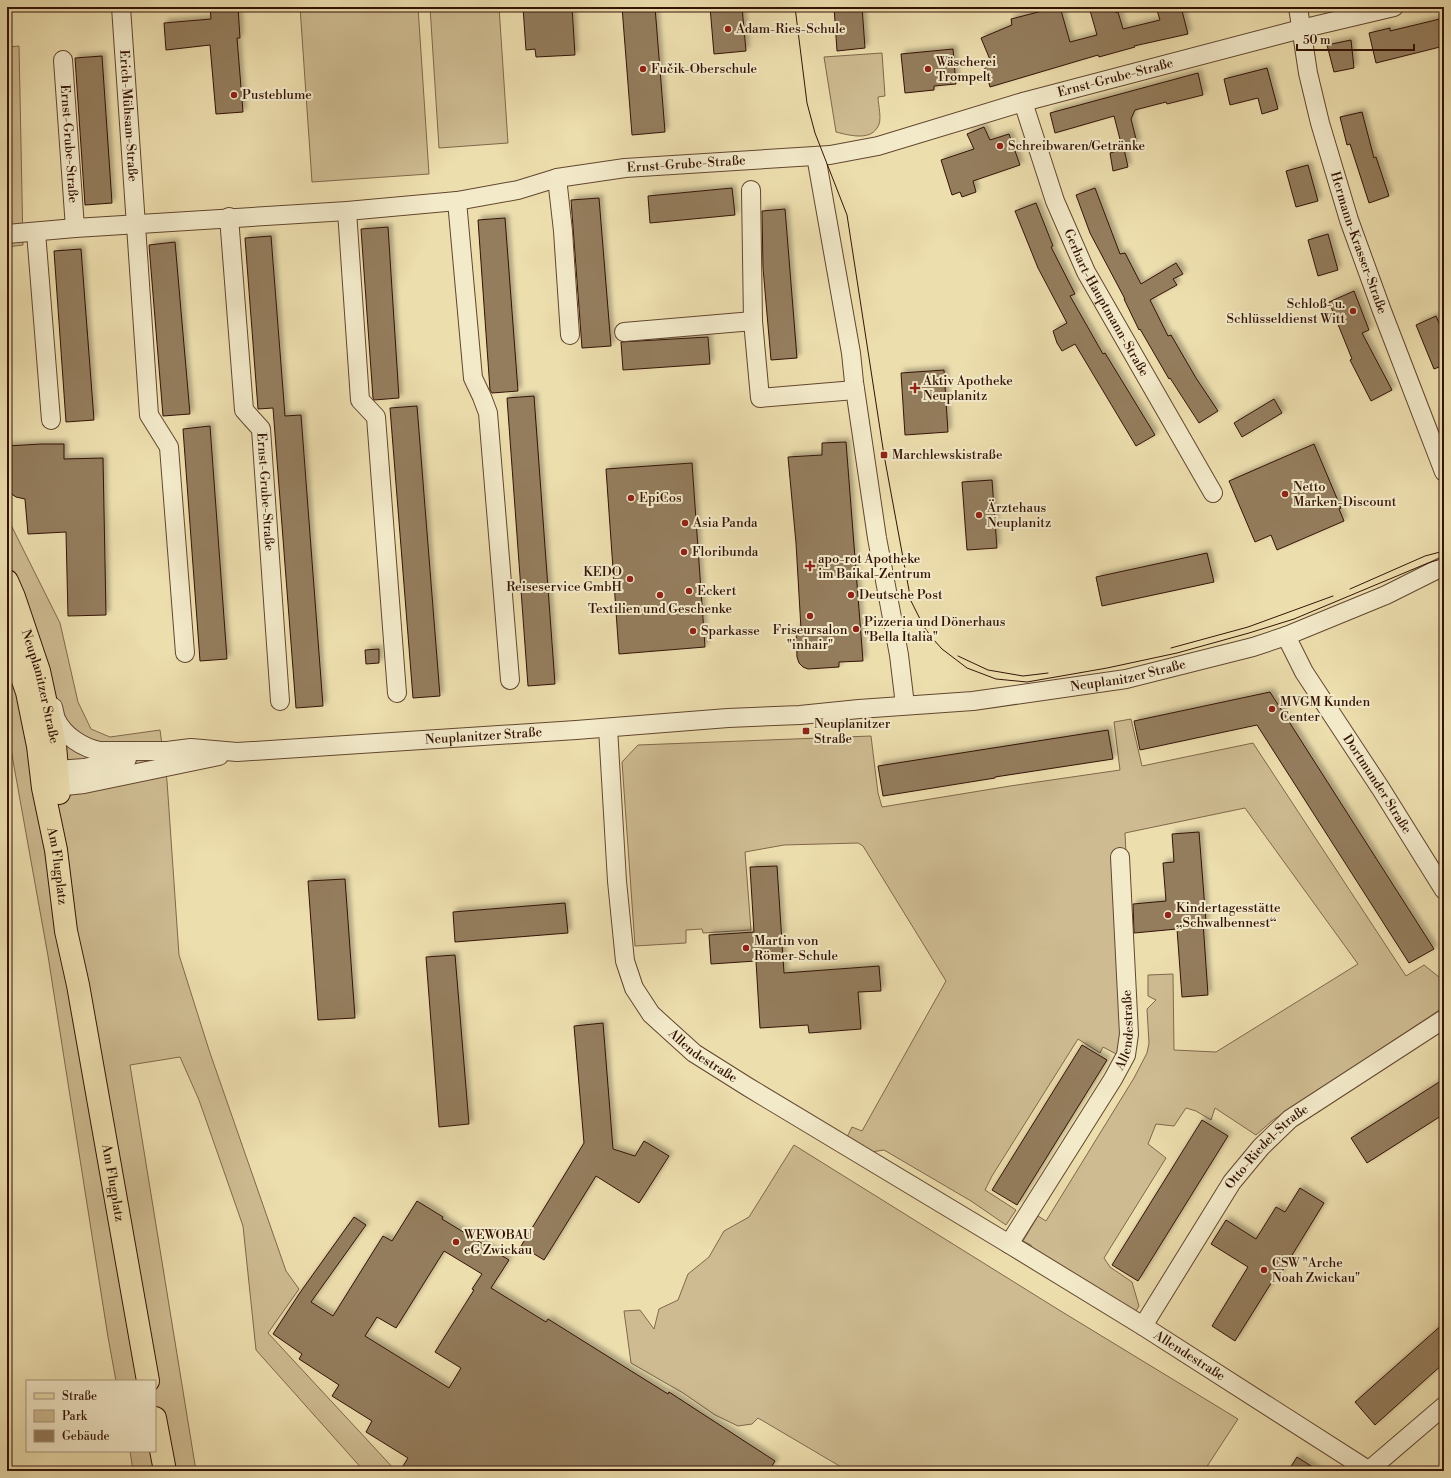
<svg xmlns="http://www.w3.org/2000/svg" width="1451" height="1478" viewBox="0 0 1451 1478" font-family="'Libre Bodoni',serif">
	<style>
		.green { fill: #cebb91; stroke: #81674b }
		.building { fill: #947d5d; stroke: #341305; fill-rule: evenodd; filter: url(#shadow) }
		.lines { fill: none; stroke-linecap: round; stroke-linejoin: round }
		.minor-casing { stroke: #62462f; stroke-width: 20 }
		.major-casing { stroke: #341305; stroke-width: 24 }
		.minor { stroke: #f3eaca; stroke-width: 18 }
		.major { stroke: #eddeae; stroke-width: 22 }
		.tram { stroke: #341305; stroke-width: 1 }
		.poi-dot { fill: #8f2418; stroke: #f3eaca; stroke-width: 1.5 }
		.labels { text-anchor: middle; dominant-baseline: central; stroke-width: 4; stroke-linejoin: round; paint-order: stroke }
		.poi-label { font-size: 13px; fill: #341305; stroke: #f3eaca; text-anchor: start }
		.street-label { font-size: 13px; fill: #341305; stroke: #f3eaca }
	</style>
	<defs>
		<filter id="shadow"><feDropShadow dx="3.5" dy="-3.5" stdDeviation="2" flood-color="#0004"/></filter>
	</defs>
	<rect width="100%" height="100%" fill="#eddeae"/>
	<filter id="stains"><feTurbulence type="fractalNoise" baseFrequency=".005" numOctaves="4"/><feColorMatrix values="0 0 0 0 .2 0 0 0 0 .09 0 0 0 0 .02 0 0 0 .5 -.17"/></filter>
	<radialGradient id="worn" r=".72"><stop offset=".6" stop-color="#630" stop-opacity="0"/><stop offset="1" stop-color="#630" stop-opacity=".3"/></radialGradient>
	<g class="green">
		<path d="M 300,7 L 418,7 L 429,174 L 312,182 Z"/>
		<path d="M 430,7 L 499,7 L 508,143 L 439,148 Z"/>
		<path d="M 19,46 L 23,245 L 7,247 L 7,47 Z"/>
		<path d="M 882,53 L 885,96 L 878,97 C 878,105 883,121 877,128 C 869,141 848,135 836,132 L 824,57 Z"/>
		<path d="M 7,517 L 60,623 L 78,702 L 91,729 L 110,737 L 160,730 L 167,781 L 179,955 L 210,1053 L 286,1271 L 299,1289 L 268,1333 L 396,1471 L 364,1471 L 256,1350 L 243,1226 L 199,1100 L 180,1057 L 130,1065 L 196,1471 L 133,1471 L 130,1451 L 155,1451 L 155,1381 L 116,1381 L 108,1337 L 48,956 L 7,727 Z"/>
		<path d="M 1131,719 L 1142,766 L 1253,743 L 1406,976 L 1424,965 L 1444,981 L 1444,1007 L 1273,1120 L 1256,1135 L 1215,1108 L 1211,1120 L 1196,1111 L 1186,1108 L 1174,1126 L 1156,1124 L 1148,1144 L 1166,1158 L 1104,1258 L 1110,1267 L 1132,1282 L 1139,1306 L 1134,1314 L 1034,1254 L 1031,1245 L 1023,1241 L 1038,1216 L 1046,1221 L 1134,1078 L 1147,1053 L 1149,1043 L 1147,1009 L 1156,1000 L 1148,996 L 1148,975 L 1173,974 L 1174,1050 L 1216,1052 L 1358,964 L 1245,808 L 1125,833 L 1126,853 L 1124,1036 L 1120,1056 L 1103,1047 L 1100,1053 L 1078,1039 L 992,1176 L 985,1190 L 1016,1210 L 1006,1225 L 971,1201 L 884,1150 L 871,1152 L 847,1137 L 852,1127 L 862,1131 L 946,981 L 863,846 L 858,843 L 784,845 L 745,852 L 751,930 L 703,933 L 702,929 L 686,930 L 686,943 L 635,946 L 622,762 L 638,745 L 871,736 L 878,793 L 882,807 L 1010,786 L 1120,770 L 1114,722 Z"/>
		<path d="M 794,1145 L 1059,1310 L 1238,1419 L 1204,1471 L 848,1471 L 758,1418 L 752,1424 L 738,1426 L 715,1415 L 683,1393 L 631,1363 L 624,1311 L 640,1310 L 654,1329 L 659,1309 L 678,1300 L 688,1274 L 709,1257 L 724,1231 L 749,1217 Z"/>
	</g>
	<g class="building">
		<path d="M 210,7 L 238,7 L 240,38 L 237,38 L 243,112 L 216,114 L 210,45 L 166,50 L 164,23 L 211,19 Z"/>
		<path d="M 523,7 L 572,7 L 575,55 L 536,57 L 535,49 L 526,50 Z"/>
		<path d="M 622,7 L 655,7 L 665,132 L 632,135 Z"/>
		<path d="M 710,7 L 742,7 L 746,51 L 714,54 Z"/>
		<path d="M 834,7 L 862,7 L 865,48 L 837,51 Z"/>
		<path d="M 1058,7 L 1060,7 L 1070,42 L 1097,35 L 1089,7 L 1114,7 L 1116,13 L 1118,12 L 1123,29 L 1160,20 L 1156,7 L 1181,7 L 1188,34 L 1134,46 L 1135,47 L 1099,57 L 1098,55 L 990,87 L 984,65 L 991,62 L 981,38 L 1012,25 L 1011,19 Z"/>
		<path d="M 1444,18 L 1444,46 L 1376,63 L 1369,33 L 1390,28 L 1390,31 Z"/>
		<path d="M 1351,40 L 1354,68 L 1334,72 L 1327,45 Z"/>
		<path d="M 953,49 L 956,84 L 934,86 L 934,90 L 905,93 L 901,54 Z"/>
		<path d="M 102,56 L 112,203 L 85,205 L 75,58 Z"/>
		<path d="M 1267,68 L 1278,109 L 1262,114 L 1258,98 L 1230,105 L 1224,79 Z"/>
		<path d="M 1198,73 L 1203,95 L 1167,104 L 1166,102 L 1135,110 L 1131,119 L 1137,143 L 1122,147 L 1114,116 L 1055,133 L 1050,113 Z"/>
		<path d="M 1362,112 L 1374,158 L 1376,157 L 1389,196 L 1369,203 L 1350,144 L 1347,145 L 1340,117 Z"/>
		<path d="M 984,127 L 990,140 L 1009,134 L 1020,165 L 973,181 L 976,192 L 962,197 L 960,192 L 952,195 L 941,160 L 974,149 L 967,134 Z"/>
		<path d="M 1124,149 L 1128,167 L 1113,171 L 1110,153 Z"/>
		<path d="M 1308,165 L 1318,201 L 1296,207 L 1286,171 Z"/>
		<path d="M 732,188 L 735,215 L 650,223 L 648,196 Z"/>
		<path d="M 1095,188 L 1120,254 L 1125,253 L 1141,284 L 1176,263 L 1183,274 L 1173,279 L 1177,285 L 1150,300 L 1168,336 L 1171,335 L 1196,378 L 1218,411 L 1199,423 L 1170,378 L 1169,379 L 1140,329 L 1139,330 L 1124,299 L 1125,299 L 1090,233 L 1076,195 Z"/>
		<path d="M 599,198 L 611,346 L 582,348 L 571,200 Z"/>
		<path d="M 1036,203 L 1053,246 L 1051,247 L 1075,294 L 1070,296 L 1103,354 L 1105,353 L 1155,435 L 1136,446 L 1075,344 L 1062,351 L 1057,343 L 1053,331 L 1067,323 L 1038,268 L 1015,211 Z"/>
		<path d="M 785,209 L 797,358 L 771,360 L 763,268 L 762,211 Z"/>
		<path d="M 505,218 L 518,391 L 492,393 L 490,390 L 478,220 Z"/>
		<path d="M 388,227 L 399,398 L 374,400 L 373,398 L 361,229 Z"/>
		<path d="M 1328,234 L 1338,270 L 1318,276 L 1308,240 Z"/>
		<path d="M 271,236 L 285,416 L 301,415 L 323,706 L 296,708 L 273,408 L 258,409 L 245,238 Z"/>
		<path d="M 175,242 L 190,414 L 163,416 L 149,245 Z"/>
		<path d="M 81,249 L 94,420 L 66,422 L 54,251 Z"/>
		<path d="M 1354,291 L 1369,330 L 1362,333 L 1392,390 L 1371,401 L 1350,360 L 1352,359 L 1329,302 Z"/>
		<path d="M 1436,316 L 1444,335 L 1444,365 L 1434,369 L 1416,325 Z"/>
		<path d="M 708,337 L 710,364 L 623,370 L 621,342 Z"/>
		<path d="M 944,370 L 948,432 L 905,435 L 901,373 Z"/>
		<path d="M 534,396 L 555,684 L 528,686 L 507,398 Z"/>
		<path d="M 1274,399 L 1282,413 L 1242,437 L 1234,423 Z"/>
		<path d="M 417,406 L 440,696 L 413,698 L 390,408 Z"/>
		<path d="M 210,426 L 227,659 L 200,661 L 183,429 Z"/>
		<path d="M 846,442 L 863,661 L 839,662 L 839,667 L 808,669 L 803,667 L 799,663 L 797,657 L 796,628 L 801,629 L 796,543 L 788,457 L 822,455 L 822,443 Z"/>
		<path d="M 41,444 L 64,444 L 64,459 L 103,458 L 106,615 L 68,616 L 66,532 L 28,534 L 25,499 L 16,497 L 7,491 L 7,446 Z"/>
		<path d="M 1314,444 L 1341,508 L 1339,509 L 1344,521 L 1277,550 L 1271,535 L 1255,542 L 1229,481 Z"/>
		<path d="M 692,463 L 705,647 L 619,654 L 606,469 Z"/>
		<path d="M 992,480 L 997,548 L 967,550 L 962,482 Z"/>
		<path d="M 1207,553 L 1214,582 L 1102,606 L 1096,577 Z"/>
		<path d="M 379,649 L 379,663 L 366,664 L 365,650 Z"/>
		<path d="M 1270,692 L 1434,949 L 1409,963 L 1257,725 L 1140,750 L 1134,721 Z"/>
		<path d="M 1108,730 L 1113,759 L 995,777 L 995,778 L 883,796 L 878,766 Z"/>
		<path d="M 1199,832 L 1206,922 L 1203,922 L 1208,995 L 1182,997 L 1177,929 L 1134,933 L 1133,904 L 1166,901 L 1163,863 L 1174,862 L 1172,834 Z"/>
		<path d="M 777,866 L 784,973 L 879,966 L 881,991 L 858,992 L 861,1029 L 809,1033 L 808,1025 L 760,1028 L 756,961 L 711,964 L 709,935 L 754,932 L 750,867 Z"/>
		<path d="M 345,879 L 355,1018 L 318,1020 L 308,881 Z"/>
		<path d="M 565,903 L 568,933 L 455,942 L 453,912 Z"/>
		<path d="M 455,955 L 469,1124 L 439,1127 L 426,957 Z"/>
		<path d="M 603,1023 L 613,1149 L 635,1156 L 644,1141 L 669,1156 L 639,1203 L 596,1176 L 544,1260 L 521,1246 L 584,1143 L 574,1026 Z"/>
		<path d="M 1082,1045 L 1107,1060 L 1017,1205 L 992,1190 Z"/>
		<path d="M 1444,1079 L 1444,1114 L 1367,1163 L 1351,1138 Z"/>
		<path d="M 1202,1120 L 1228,1136 L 1138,1281 L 1112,1265 Z"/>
		<path d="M 1300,1188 L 1324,1203 L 1278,1278 L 1275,1277 L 1235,1341 L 1212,1326 L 1248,1267 L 1211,1244 L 1226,1220 L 1256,1239 L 1276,1207 L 1285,1212 Z"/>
		<path d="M 417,1201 L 443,1217 L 442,1219 L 509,1260 L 491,1288 L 546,1322 L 548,1319 L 668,1394 L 669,1392 L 775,1461 L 769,1471 L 400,1471 L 408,1458 L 366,1432 L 372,1421 L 332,1396 L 339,1385 L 299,1359 L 302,1354 L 273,1334 L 299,1294 L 354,1217 L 366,1225 L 311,1302 L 333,1316 L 383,1236 L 392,1241 ZM 444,1251 L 482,1274 L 472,1289 L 474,1290 L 435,1352 L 461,1368 L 449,1388 L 365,1336 L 377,1317 L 396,1328 Z"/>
		<path d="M 1444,1323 L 1444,1363 L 1375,1425 L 1355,1402 Z"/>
		<path d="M 1297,1457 L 1319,1471 L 1288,1471 Z"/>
	</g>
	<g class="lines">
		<defs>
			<g id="minor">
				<path id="s1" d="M 121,7 L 149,415 L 169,447 L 185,653"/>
				<path id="s2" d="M 1298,7 L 1308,73 L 1320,123 L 1349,220 L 1382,311 L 1444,472"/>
				<path id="s3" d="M 63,60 L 75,228"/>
				<path id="s4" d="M 1023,102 L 1055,201 L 1086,272 L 1213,493"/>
				<path d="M 816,156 L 851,353 L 854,382 L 877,538 L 899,655 L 905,705"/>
				<path d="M 557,178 L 563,231 L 570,335"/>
				<path d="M 751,190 L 753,321 L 760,398 L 855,390"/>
				<path d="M 457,201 L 473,378 L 482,397 L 488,413 L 510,680"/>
				<path d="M 347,211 L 360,400 L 376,417 L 397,693"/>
				<path id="s5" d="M 229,217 L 244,410 L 261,429 L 280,701"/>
				<path d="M 36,232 L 51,420"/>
				<path id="s6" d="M 7,234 L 75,228 L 347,211 L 457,201 L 518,190 L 557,178 L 625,168 L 830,155 L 878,146 L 1023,102 L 1301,29 L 1394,7"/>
				<path d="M 624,332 L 753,321"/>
				<path id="s7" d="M 1286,636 L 1304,672 L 1381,789 L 1444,890"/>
				<path id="s8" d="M 53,707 C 54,711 55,716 56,719 C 64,736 83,748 100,751 L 167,751 L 191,748 L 237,752 L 576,730 L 728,718 L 800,715 L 859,709 L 973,701 L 1126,679 L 1253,647 L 1286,636 L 1386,595 L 1444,566"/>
				<path id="s9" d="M 608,728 L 617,881 L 625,961 L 634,988 L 651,1014 L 694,1053 L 748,1087 L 1009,1244 L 1143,1326 L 1368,1470"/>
				<path d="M 44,771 L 84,768 L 127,759"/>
				<path d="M 46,788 L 84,784 L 219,756"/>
				<path id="s10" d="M 1009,1244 L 1113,1079 L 1126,1055 L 1129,1034 L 1120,857"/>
				<path id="s11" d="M 1143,1326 L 1232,1182 L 1261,1147 L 1290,1119 L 1444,1019"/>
				<path d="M 1368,1471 L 1444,1406"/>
			</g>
			<g id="major">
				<path id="s12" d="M 7,581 L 14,597 L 39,671 L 55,745 L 59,793"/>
				<path id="s13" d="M 7,635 L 27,692 L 38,746 L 43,788 L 56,850 L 66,931 L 78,985 L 148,1381"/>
				<path d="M 155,1418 L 165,1471"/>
			</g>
		</defs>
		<use href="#minor" class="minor-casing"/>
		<use href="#major" class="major-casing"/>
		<use href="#minor" class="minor"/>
		<use href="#major" class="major"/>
		<g class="tram">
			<path d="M 795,7 L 807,103 L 815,133 L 847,215 L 884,455 L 911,601 L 924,627 L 933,639 L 942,649 L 967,668 L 996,679 L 1027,682 L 1107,668 L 1177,653 L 1249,633 L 1294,619 L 1428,563 L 1444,558"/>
			<path d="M 1350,589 L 1425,556 L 1444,551"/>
			<path d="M 1171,648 L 1248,627 L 1333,596"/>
			<path d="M 958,656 L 988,670 L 1023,676 L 1048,673"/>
		</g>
	</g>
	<g class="poi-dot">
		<circle cx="728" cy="29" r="4"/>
		<circle cx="643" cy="69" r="4"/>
		<circle cx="928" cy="69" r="4"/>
		<circle cx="234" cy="95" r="4"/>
		<circle cx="1000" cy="146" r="4"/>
		<circle cx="1353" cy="311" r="4"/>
		<path d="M913 382h4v4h4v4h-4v4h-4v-4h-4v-4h4z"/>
		<rect x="880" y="451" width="8" height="8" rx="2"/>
		<circle cx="1285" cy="494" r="4"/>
		<circle cx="631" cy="498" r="4"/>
		<circle cx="979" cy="515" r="4"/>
		<circle cx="685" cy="523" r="4"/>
		<circle cx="684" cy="552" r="4"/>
		<path d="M808 560h4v4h4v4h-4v4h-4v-4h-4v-4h4z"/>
		<circle cx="630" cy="579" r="4"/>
		<circle cx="689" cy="591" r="4"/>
		<circle cx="660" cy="595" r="4"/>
		<circle cx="851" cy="595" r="4"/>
		<circle cx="810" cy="616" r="4"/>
		<circle cx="856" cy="629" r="4"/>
		<circle cx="693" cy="631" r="4"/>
		<circle cx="1272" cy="709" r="4"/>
		<rect x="802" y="727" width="8" height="8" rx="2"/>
		<circle cx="1168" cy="915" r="4"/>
		<circle cx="746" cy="948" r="4"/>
		<circle cx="456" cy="1242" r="4"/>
		<circle cx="1264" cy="1270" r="4"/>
	</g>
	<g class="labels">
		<g class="poi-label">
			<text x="736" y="29">Adam-Ries-Schule</text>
			<text x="936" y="62">Wäscherei<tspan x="936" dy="15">Trompelt</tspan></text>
			<text x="651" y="69">Fučik-Oberschule</text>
			<text x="242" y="95">Pusteblume</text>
			<text x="1008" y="146">Schreibwaren/Getränke</text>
			<text x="1345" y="304" text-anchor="end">Schloß- u.<tspan x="1345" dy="15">Schlüsseldienst Witt</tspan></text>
			<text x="923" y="381">Aktiv Apotheke<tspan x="923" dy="15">Neuplanitz</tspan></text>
			<text x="892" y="455">Marchlewskistraße</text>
			<text x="1293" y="487">Netto<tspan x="1293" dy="15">Marken-Discount</tspan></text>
			<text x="639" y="498">EpiCos</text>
			<text x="987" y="508">Ärztehaus<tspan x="987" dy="15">Neuplanitz</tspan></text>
			<text x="693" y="523">Asia Panda</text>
			<text x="692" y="552">Floribunda</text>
			<text x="818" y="559">apo-rot Apotheke<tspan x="818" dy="15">im Baikal-Zentrum</tspan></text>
			<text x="622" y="572" text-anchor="end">KEDO<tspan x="622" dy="15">Reiseservice GmbH</tspan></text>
			<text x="697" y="591">Eckert</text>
			<text x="859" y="595">Deutsche Post</text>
			<text x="660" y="609" text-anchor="middle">Textilien und Geschenke</text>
			<text x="864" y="622">Pizzeria und Dönerhaus<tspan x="864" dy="15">"Bella Italia"</tspan></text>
			<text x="810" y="630" text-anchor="middle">Friseursalon<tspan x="810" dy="15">"inhair"</tspan></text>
			<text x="701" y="631">Sparkasse</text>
			<text x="1280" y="702">MVGM Kunden<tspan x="1280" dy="15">Center</tspan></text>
			<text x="814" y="724">Neuplanitzer<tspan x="814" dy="15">Straße</tspan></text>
			<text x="1176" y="908">Kindertagesstätte<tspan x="1176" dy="15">„Schwalbennest“</tspan></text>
			<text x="754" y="941">Martin von<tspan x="754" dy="15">Römer-Schule</tspan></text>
			<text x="464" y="1235">WEWOBAU<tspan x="464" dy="15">eG Zwickau</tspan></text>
			<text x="1272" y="1263">CSW "Arche<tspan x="1272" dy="15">Noah Zwickau"</tspan></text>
		</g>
		<g class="street-label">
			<text stroke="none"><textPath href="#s6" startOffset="1124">Ernst-Grube-Straße</textPath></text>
			<text stroke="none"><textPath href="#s1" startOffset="109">Erich-Mühsam-Straße</textPath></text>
			<text stroke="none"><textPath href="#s3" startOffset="84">Ernst-Grube-Straße</textPath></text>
			<text stroke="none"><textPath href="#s6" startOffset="684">Ernst-Grube-Straße</textPath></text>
			<text stroke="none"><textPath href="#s2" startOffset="244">Hermann-Krasser-Straße</textPath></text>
			<text stroke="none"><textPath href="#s4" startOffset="218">Gerhart-Hauptmann-Straße</textPath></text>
			<text stroke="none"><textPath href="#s5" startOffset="282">Ernst-Grube-Straße</textPath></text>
			<text stroke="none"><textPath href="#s8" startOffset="1101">Neuplanitzer Straße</textPath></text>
			<text stroke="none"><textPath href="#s12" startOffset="111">Neuplanitzer Straße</textPath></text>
			<text stroke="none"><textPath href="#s8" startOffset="453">Neuplanitzer Straße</textPath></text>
			<text stroke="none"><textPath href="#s7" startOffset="174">Dortmunder Straße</textPath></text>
			<text stroke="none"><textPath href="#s13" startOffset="237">Am Flugplatz</textPath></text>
			<text stroke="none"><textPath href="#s10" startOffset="247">Allendestraße</textPath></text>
			<text stroke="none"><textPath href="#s9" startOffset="360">Allendestraße</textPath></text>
			<text stroke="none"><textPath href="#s11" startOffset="219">Otto-Riedel-Straße</textPath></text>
			<text stroke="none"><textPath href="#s13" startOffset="559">Am Flugplatz</textPath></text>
			<text stroke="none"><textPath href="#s9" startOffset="932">Allendestraße</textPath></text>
		</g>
	</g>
	<rect width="1451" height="1478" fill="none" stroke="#eddeae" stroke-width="24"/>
	<rect x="8" y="8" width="1435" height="1462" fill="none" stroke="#341305" stroke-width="2"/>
	<rect x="12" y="12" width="1427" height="1454" fill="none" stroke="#341305"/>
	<rect x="26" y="1380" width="130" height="72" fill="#f3eaca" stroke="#a7947b"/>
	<rect x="34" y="1393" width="20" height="6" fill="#eddeae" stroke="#a7947b"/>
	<text x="62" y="1400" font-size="12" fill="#341305">Straße</text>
	<rect x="34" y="1410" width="20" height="12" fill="#cebb91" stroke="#a7947b"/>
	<text x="62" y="1420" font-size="12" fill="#341305">Park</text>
	<rect x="34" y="1430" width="20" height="12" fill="#947d5d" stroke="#a7947b"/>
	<text x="62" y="1440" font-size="12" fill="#341305">Gebäude</text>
	<path d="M1297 44v6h117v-6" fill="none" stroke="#341305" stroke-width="2"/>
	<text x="1303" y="44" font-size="12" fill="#341305" stroke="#f3eaca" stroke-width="3" paint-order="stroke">50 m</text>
	<rect width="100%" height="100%" filter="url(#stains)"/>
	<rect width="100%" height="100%" fill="url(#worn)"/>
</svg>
